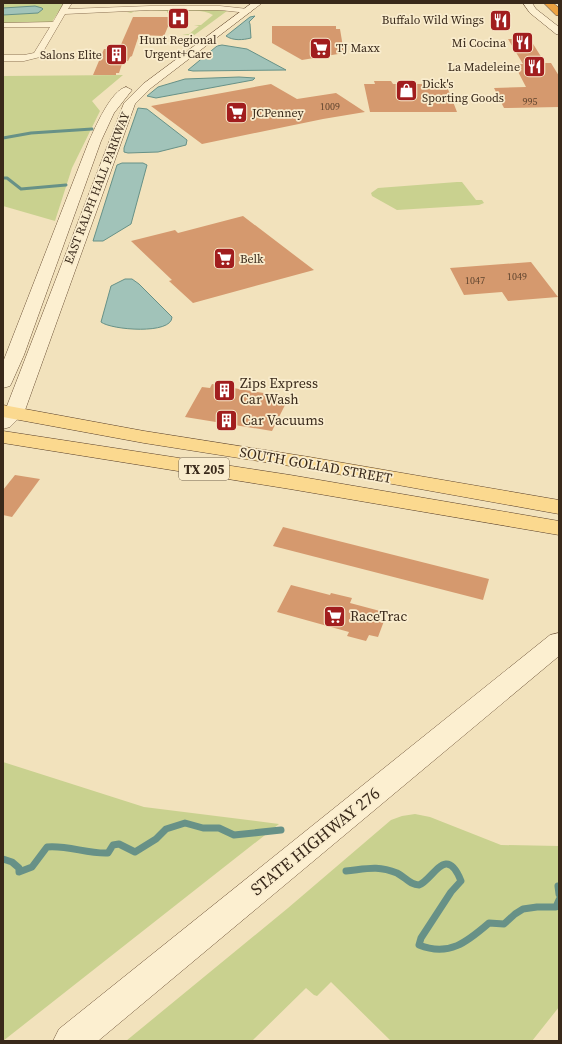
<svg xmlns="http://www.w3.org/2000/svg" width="562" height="1044" viewBox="0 0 562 1044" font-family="'Source Serif 4',serif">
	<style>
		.green { fill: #c9d18f }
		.water { fill: #a1c3b9; stroke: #679187 }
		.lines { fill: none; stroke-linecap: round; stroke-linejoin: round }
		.stream-far1 { stroke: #679187; stroke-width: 3 }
		.stream { stroke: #679187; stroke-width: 7 }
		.building { fill: #d5996e }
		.street-casing { stroke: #8c7254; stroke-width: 1 }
		.secondary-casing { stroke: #6d5237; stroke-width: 1 }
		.primary-casing { stroke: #593f29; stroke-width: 1 }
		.highway-casing { stroke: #593f29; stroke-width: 1 }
		.street { fill: #fcefd0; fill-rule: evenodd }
		.secondary { fill: #fcefd0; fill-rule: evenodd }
		.primary { fill: #fbd98f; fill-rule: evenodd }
		.highway { fill: #eca242; fill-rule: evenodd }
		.labels { text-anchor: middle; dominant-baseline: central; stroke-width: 3.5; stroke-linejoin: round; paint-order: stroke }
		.far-number-label { font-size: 10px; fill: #60452f }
		.far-poi-label { font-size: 12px; fill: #39291a; stroke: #f9eccd; text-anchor: end }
		.far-street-label { font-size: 12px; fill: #39291a; stroke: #f9eccd }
		.shield { fill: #f9eccd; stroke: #736450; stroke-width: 1 }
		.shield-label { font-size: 13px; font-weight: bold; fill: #39291a }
		.poi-label { font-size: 14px; fill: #39291a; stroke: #f9eccd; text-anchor: start }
		.street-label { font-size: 14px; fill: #39291a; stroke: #f9eccd }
		.near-street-label { font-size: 17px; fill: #39291a; stroke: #f9eccd }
	</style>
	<rect width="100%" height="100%" fill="#f2e2bc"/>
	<g class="green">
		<path d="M 64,3 L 52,22 L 3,24 L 3,4 Z"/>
		<path d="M 209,9 L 227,11 L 193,36 L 182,34 L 189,34 L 199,26 L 194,25 L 201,25 L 213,15 C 200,7 179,13 167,13 L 167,11 C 157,11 139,8 131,13 L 127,12 L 153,10 Z"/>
		<path d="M 123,75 L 92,101 L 100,111 L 72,168 L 55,221 L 3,206 L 3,76 Z"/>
		<path d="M 457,182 L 462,182 L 476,200 L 482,200 L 484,203 L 479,205 L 397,210 L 372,196 L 371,193 L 378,188 Z"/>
		<path d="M 3,762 L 144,807 L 279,824 L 3,1041 Z"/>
		<path d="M 415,814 L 430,817 L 501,845 L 559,846 L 559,1007 L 532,1041 L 391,1041 L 331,982 L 317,996 L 314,995 L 306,988 L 252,1041 L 126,1041 L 288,908 L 391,820 L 402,816 Z"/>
	</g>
	<g class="water">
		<path d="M 35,6 L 42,8 L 43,9 L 38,13 L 3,15 L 3,8 Z"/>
		<path d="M 255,16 L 249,22 L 250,24 L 251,38 C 243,40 233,41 226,36 L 250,17 Z"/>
		<path d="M 222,45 L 247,49 L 286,70 L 193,71 L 188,70 L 217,46 Z"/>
		<path d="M 239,77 L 255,78 L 253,80 L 156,98 L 147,96 L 158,87 L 185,79 Z"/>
		<path d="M 138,108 L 147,109 L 187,140 L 186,145 L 158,152 L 128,153 L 124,152 L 124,148 Z"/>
		<path d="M 122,163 L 143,163 L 147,165 L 131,224 L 103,241 L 93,241 L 117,165 Z"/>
		<path d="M 125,279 L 132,279 L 139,284 L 172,317 C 172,335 111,330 101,322 L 111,286 Z"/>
	</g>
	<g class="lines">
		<g class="stream-far1">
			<path d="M 3,138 L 31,133 L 92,129"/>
			<path d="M 3,178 L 7,178 L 21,189 L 66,185"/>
		</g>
		<g class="stream">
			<path d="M 3,859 L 12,862 L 19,868 L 19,872 L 32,867 L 47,847 C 68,845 87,854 108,853 L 113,845 L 119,844 L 135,852 L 156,839 L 166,829 L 185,823 L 203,828 L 219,828 L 234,835 L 281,830"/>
			<path d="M 346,871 C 366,869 377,865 397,873 C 405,877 410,885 419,885 C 433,880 446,843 461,881 L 451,892 L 421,938 L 419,945 C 449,957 467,942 489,923 L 504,924 L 515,914 L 523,909 L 537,907 L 556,907 L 559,900"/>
			<path d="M 558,886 L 559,894"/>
		</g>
	</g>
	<g class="building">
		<path d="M 133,17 L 172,17 L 164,36 L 139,35 L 132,56 L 130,57 L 128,61 L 123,61 L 119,73 L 116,73 L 116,75 L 93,75 L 104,49 L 119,49 Z"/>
		<path d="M 272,26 L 336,26 L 336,29 L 340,29 L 344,53 L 302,60 L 272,43 Z"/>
		<path d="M 508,39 L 530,39 L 545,63 L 551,63 L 559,76 L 559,107 L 504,108 L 494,88 L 526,87 L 514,64 L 523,64 Z"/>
		<path d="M 374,81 L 391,81 L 393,84 L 446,84 L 457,112 L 370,112 L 364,84 L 375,84 Z"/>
		<path d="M 271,84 L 297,99 L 336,93 L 365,112 L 323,119 L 202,144 L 151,106 Z"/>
		<path d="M 243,216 L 314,270 L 193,303 L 169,281 L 172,280 L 131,241 L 175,230 L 178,233 Z"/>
		<path d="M 531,262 L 558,297 L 508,301 L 502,292 L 464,295 L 450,268 Z"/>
		<path d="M 212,384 L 239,389 L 289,397 L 272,431 L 185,417 L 202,387 L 210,388 Z"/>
		<path d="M 15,475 L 40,479 L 12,517 L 3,515 L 3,490 Z"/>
		<path d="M 283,527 L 489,579 L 483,600 L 273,546 Z"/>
		<path d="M 291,585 L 330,595 L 331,593 L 352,598 L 350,603 L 380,611 L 377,619 L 384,621 L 378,637 L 369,635 L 366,641 L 347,636 L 349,632 L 277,612 Z"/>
	</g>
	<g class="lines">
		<defs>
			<path id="street" d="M 64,3 L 72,3 L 68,9 L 150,6 L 220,6 L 248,9 L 252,11 L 248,13 L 220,10 L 150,10 L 65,14 L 40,57 L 24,61 L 3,61 L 3,55 L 24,55 L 34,53 L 50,27 L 3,27 L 3,23 L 53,22 Z"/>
			<g id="secondary">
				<path d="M 252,3 L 262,3 L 151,88 L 135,104 L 24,413 L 10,427 L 3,429 L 3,413 L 5,411 L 124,103 L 143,84 Z"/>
				<path d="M 523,3 L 532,3 L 536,9 L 559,27 L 559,35 L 556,34 L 530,13 Z"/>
				<path d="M 126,87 L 132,90 L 114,113 L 101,141 L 24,355 L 12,382 L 10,386 L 3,388 L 3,362 L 89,141 C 95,128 111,90 126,87 Z"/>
				<path d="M 559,633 L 559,656 L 98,1041 L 53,1041 L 59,1029 L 550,635 Z"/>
			</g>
			<g id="primary">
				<path d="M 3,405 L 144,431 L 309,457 L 559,500 L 559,514 L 309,469 L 144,443 L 3,417 Z"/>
				<path d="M 3,431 L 290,475 L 559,521 L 559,535 L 290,489 L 3,443 Z"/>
			</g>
			<path id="highway" d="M 544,3 L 553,3 L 559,8 L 559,16 L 556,15 Z"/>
		</defs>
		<use href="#street" class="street-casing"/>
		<use href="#secondary" class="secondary-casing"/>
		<use href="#primary" class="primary-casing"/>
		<use href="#highway" class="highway-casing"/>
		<use href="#street" class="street"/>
		<use href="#secondary" class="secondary"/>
		<use href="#primary" class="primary"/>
		<use href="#highway" class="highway"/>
	</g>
	<defs>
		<symbol id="hospital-square" viewBox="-11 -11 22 22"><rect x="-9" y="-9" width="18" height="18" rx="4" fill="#a11d1e" stroke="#f9eccd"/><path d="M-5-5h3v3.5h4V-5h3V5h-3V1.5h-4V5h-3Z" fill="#fff"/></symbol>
		<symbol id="restaurant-square" viewBox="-11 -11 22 22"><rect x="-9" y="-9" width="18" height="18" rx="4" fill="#a11d1e" stroke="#f9eccd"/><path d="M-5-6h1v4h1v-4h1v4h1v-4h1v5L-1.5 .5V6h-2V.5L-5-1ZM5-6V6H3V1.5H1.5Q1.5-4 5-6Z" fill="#fff"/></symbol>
		<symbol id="supermarket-square" viewBox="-11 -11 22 22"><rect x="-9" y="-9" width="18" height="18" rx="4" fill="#a11d1e" stroke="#f9eccd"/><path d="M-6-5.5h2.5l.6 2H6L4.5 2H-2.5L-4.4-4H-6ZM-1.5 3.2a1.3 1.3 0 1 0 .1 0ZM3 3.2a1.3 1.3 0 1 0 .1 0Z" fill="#fff"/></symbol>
		<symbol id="building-square" viewBox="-11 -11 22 22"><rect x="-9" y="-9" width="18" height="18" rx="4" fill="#a11d1e" stroke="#f9eccd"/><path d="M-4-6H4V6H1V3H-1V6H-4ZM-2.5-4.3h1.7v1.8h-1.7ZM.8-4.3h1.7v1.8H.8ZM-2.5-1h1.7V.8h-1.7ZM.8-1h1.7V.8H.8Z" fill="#fff"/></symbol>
		<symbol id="shop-square" viewBox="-11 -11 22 22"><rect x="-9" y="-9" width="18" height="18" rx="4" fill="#a11d1e" stroke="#f9eccd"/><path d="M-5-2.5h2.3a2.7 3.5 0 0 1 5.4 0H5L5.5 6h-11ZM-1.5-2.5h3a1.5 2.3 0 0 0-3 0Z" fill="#fff"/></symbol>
	</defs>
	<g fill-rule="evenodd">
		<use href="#hospital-square" x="166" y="6" width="25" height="25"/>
		<use href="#restaurant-square" x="488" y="8" width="25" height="25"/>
		<use href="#restaurant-square" x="510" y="30" width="25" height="25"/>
		<use href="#supermarket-square" x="308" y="36" width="25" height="25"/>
		<use href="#building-square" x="104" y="42" width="25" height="25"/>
		<use href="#restaurant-square" x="522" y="54" width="25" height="25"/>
		<use href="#shop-square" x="394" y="78" width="25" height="25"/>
		<use href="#supermarket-square" x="224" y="100" width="25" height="25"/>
		<use href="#supermarket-square" x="212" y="246" width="25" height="25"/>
		<use href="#building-square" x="212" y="378" width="25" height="25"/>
		<use href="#building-square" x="214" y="408" width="25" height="25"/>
		<use href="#supermarket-square" x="322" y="604" width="25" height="25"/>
	</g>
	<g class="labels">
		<g class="far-number-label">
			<text x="530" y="101">995</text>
			<text x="330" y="106">1009</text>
			<text x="517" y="276">1049</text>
			<text x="475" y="280">1047</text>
		</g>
		<g class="far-poi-label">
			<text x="484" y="20">Buffalo Wild Wings</text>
			<text x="178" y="40" text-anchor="middle">Hunt Regional<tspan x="178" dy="14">Urgent+Care</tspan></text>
			<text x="506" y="43">Mi Cocina</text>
			<text x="336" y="48" text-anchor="start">TJ Maxx</text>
			<text x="102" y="55">Salons Elite</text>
			<text x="520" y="67">La Madeleine</text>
			<text x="422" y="84" text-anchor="start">Dick's<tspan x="422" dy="14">Sporting Goods</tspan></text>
			<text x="252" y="113" text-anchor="start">JCPenney</text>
			<text x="240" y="259" text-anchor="start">Belk</text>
		</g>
		<g class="far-street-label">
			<text transform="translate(97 188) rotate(-69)">EAST RALPH HALL PARKWAY</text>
		</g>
		<rect class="shield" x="179" y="458" width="50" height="22" rx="3"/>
		<g class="shield-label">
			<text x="204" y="469">TX 205</text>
		</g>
		<g class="poi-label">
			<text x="240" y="383">Zips Express<tspan x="240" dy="16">Car Wash</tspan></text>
			<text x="242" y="420">Car Vacuums</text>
			<text x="350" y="616">RaceTrac</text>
		</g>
		<g class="street-label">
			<text transform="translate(316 465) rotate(10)">SOUTH GOLIAD STREET</text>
		</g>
		<g class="near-street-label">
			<text transform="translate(315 841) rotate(-39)">STATE HIGHWAY 276</text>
		</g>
	</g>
	<rect width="562" height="1044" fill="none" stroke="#39291a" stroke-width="8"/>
</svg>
